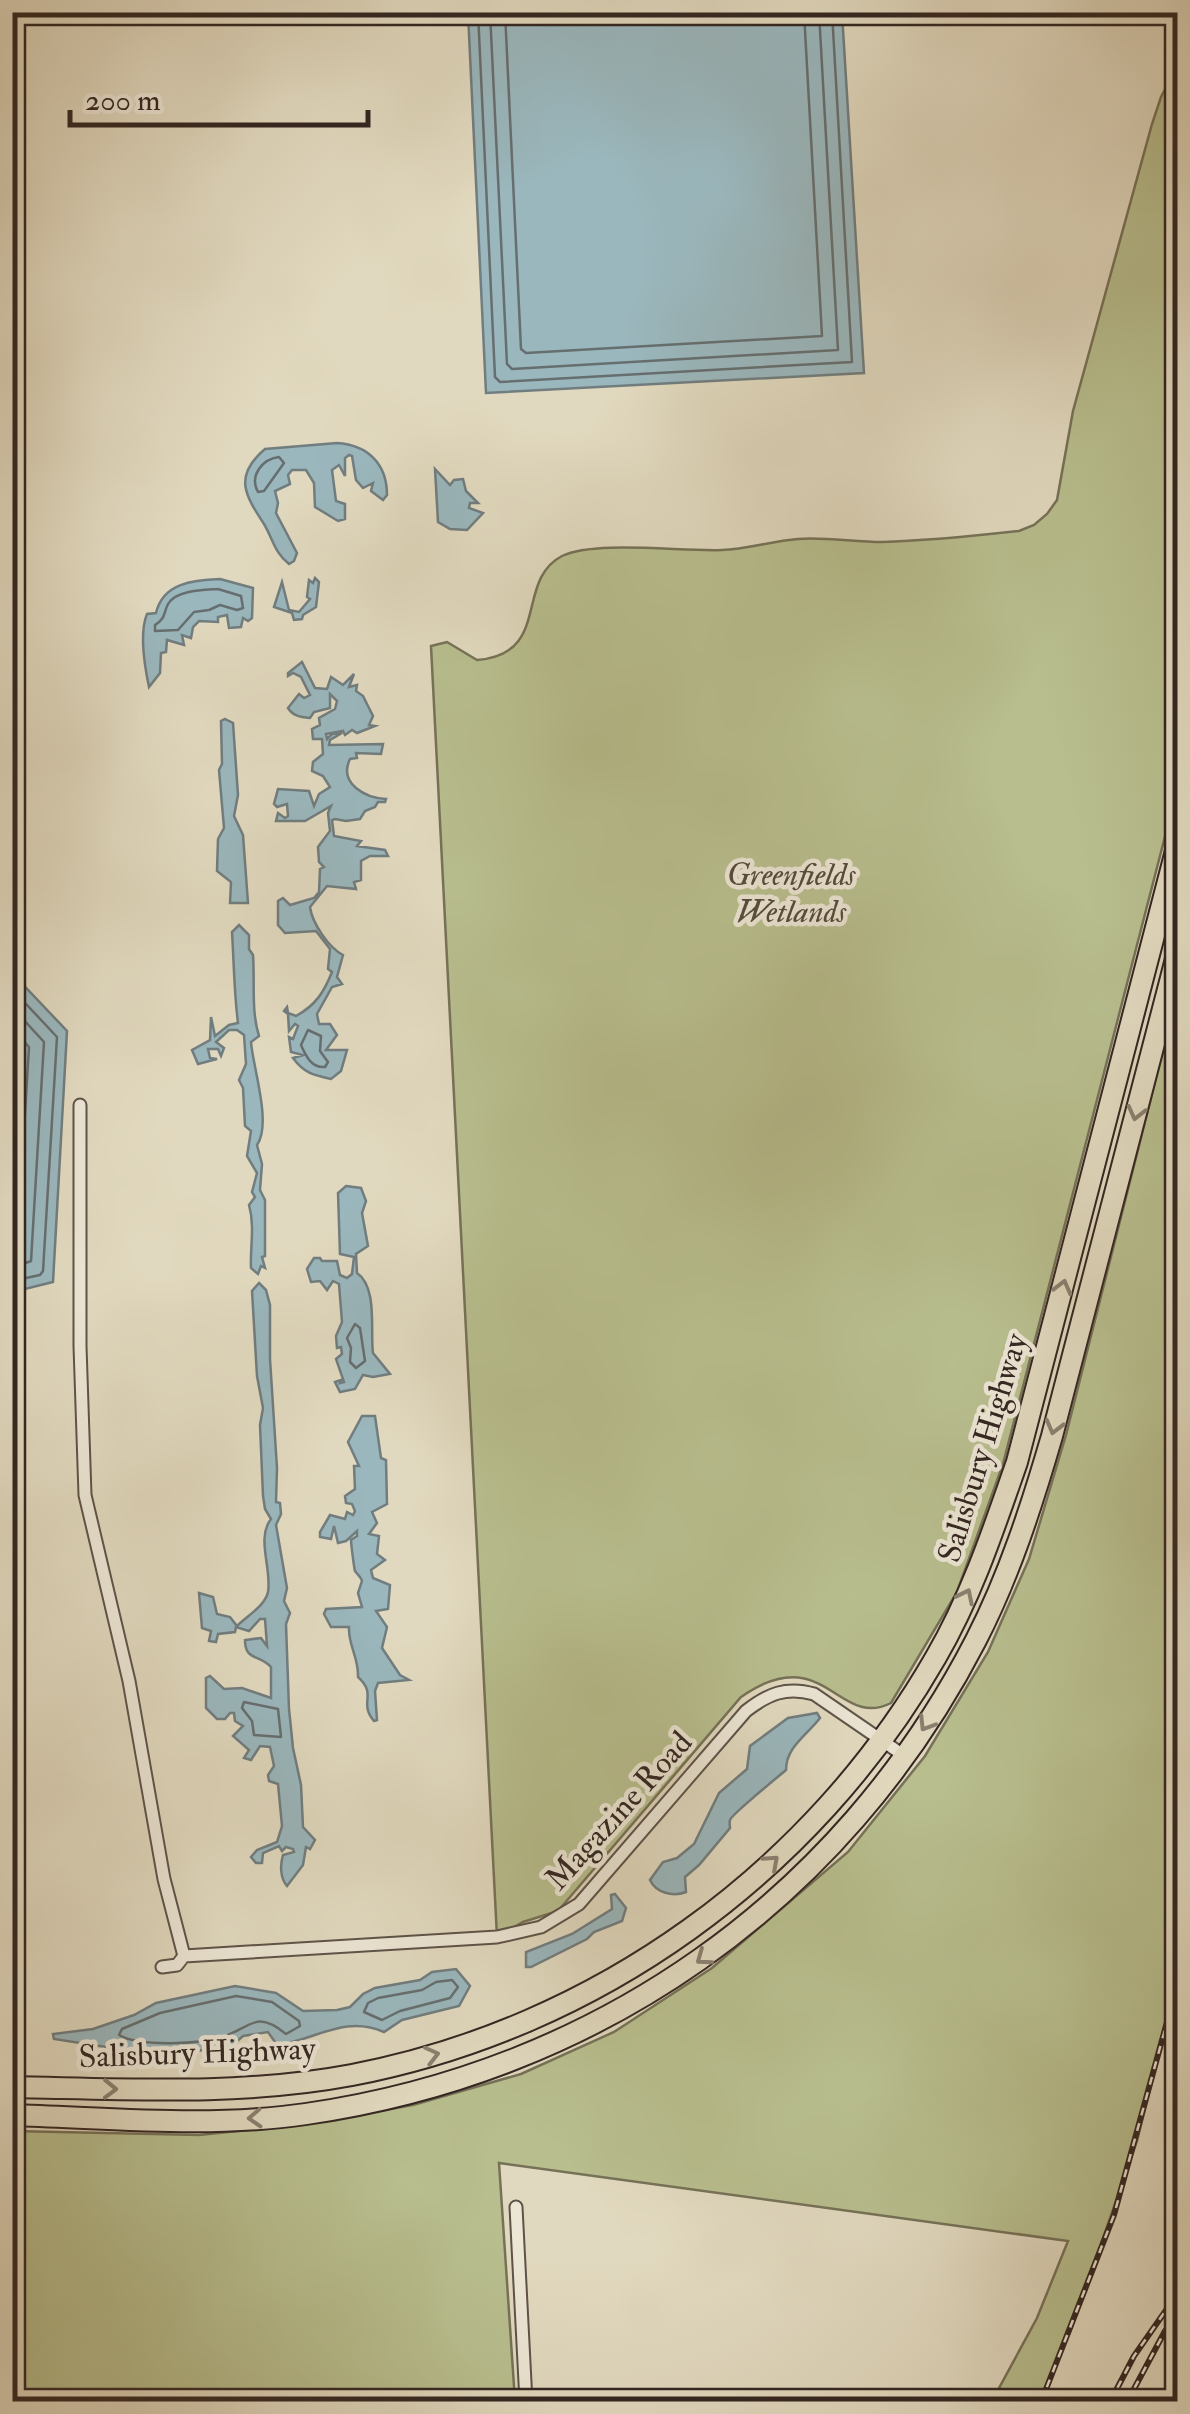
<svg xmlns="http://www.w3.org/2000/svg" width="1190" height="2414" viewBox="0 0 1190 2414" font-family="'IM FELL Double Pica',serif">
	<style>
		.green { fill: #b8be8e; stroke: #767258; stroke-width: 2.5 }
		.water { fill: #9ab7bd; stroke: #717d7f; stroke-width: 2.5 }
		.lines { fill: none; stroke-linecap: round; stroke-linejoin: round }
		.shore { stroke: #666e70; stroke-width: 2.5 }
		.street-casing { stroke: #5e5349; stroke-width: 15 }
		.highway-casing { stroke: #332622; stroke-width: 24 }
		.street { stroke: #ece6d5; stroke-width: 11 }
		.highway { stroke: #e1d9bf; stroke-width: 20 }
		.rail-casing { stroke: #332622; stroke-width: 6 }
		.rail { stroke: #ece6d5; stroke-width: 2.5; stroke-dasharray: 8; stroke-linecap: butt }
		.oneway { stroke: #8a8070 }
		.labels { text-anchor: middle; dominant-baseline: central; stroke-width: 9; stroke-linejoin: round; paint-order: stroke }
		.park-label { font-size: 32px; font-style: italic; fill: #544c3d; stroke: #ece6d5 }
		.street-label { font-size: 32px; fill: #332622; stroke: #ece6d5 }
	</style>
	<rect width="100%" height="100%" fill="#e1d9bf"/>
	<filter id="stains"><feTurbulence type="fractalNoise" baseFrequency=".002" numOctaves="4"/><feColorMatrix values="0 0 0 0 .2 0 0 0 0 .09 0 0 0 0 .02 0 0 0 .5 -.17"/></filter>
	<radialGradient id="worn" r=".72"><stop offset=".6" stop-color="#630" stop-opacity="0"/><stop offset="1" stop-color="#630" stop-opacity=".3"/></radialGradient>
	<g class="green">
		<path d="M 1177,66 L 1177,790 L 1003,1464 L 957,1592 L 891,1703 C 838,1730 824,1639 741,1697 L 558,1911 L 523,1922 L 497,1937 L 431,646 L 447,642 L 477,660 C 552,654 514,581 562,556 C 595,540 683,552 722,550 C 747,549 772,541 798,539 C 826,537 854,542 882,542 C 927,541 974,536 1019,531 L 1034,525 L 1047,514 L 1057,500 L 1073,411 L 1152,124 L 1161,97 Z"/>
		<path d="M 1177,995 L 1177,1982 L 1137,2141 L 1072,2327 L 1041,2401 L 992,2401 L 1037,2318 L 1068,2241 L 499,2163 L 515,2401 L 13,2402 L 13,2131 L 199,2135 L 306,2124 L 413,2105 L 521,2074 L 614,2032 L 712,1968 L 848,1852 L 925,1756 L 988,1652 L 1029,1559 L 1066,1435 Z"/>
	</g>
	<g class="water">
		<path d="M 468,13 L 842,13 L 864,373 L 486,393 Z"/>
		<path d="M 337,443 C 368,445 387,464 387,495 L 383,500 L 371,491 L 373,483 L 363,488 L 356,480 L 352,456 L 349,455 L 345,458 L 345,476 L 339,465 L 332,470 L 336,501 L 345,504 L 345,519 L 338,521 L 315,507 L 314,483 L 306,470 L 292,470 L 288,475 L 290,484 L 275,491 L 278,503 L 276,513 L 297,553 L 294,561 L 289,564 C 274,552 273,539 264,524 C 245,495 233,476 265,449 Z"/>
		<path d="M 435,469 L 450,485 L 454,480 L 463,479 L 466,491 L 478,503 L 470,503 L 469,508 L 483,513 L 467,530 L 450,529 L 438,522 Z"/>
		<path d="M 315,578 L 319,582 L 316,607 L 303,615 L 302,619 L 294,620 L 292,613 L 274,607 L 282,582 L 289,610 L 299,612 L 310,599 L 307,597 L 309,580 L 313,583 Z"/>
		<path d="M 220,579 L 253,588 L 252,618 L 248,621 L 243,618 L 241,627 L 229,628 L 227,615 L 218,617 L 218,622 L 199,621 L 193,627 L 191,638 L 182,635 L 184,645 L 167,640 L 166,652 L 161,653 L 160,673 L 149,687 C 145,668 139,633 147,614 L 156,613 C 163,583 193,580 220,579 Z"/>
		<path d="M 302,662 L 315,688 L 327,689 L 331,677 L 343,685 L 354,674 L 349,687 L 357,685 L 356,691 L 363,696 L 373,716 L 369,725 L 375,726 L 357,733 L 352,730 L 345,735 L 343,731 L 326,734 L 327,739 L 332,734 L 342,733 L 330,740 L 329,745 L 383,744 L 381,754 L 356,753 L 357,758 L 350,759 C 338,784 366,798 386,799 L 385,802 L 378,802 L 375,807 L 365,811 L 360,819 L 346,821 L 335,819 L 332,820 L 334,836 L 361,841 L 357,846 L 385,850 L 388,856 L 370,856 L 361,861 L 361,880 L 354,882 L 356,889 L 327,886 L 310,907 C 312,923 329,948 343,955 L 337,977 L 342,984 L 332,987 L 317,1014 L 319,1024 L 330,1024 L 337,1035 L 326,1050 L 347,1050 L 341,1071 L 331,1079 C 313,1075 304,1073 293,1058 L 303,1055 L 291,1052 L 289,1037 L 293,1039 L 298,1026 L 295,1024 L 289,1031 L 288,1014 L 284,1011 L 287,1007 L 288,1013 L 296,1016 C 316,1005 324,992 332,972 L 328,969 L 330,949 L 316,931 L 285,933 L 278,925 L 278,901 L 283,898 L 290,905 L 314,898 L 319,892 L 320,869 L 324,867 L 319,862 L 318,847 L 330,831 L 328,813 L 331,806 L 305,821 L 276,821 L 278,813 L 285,818 L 288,816 L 287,804 L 277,807 L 274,804 L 278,789 L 309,791 L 314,806 L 319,794 L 330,787 L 323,776 L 312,771 L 313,762 L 323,754 L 322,739 L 313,739 L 312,729 L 320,725 L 319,718 L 335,709 L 337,701 L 330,694 L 330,708 L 314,712 L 310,718 C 300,717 293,716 288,708 L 299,694 L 304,698 L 310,695 L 301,677 L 293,673 L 288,676 L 288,673 Z"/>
		<path d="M 225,719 L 233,723 L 238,795 L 234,816 L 243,835 L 248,903 L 230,903 L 231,882 L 217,871 L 218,839 L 224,828 L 219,770 L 222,764 L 221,721 Z"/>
		<path d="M 239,925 L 249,935 L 249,949 L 253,955 C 255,982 251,1011 259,1036 L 251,1042 C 253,1068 272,1124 257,1145 L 262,1164 L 260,1190 L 265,1200 L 265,1256 L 262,1257 L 265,1268 L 261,1266 L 258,1274 L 251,1268 C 250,1248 255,1226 249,1205 L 255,1197 L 252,1192 L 257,1173 L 247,1156 L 251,1131 L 245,1126 L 243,1088 L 239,1080 L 246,1064 L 244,1035 L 237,1030 L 229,1030 L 216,1042 L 224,1048 L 221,1056 L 218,1049 L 208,1049 L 210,1058 L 217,1059 L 198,1064 L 192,1050 L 210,1040 L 211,1017 L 215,1036 L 229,1025 L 238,1023 C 234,992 234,964 232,932 Z"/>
		<path d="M 13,974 L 67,1031 L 53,1282 L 13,1292 Z"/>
		<path d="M 346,1186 L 361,1188 L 366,1201 L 362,1213 L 368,1246 L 356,1254 L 357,1273 C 378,1287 370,1332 373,1353 L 390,1374 L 373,1377 L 363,1375 L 355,1389 L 340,1392 L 335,1382 L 341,1380 L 340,1383 L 344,1382 L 336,1359 L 342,1354 L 341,1347 L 337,1348 L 336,1336 L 342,1322 L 339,1284 L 333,1281 L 327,1290 L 320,1281 L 311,1282 L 307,1269 L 314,1258 L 320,1258 L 322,1261 L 337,1261 L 340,1275 L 347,1278 L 352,1274 L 354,1257 L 340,1254 L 338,1193 Z"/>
		<path d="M 259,1283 L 266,1290 L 270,1305 L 270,1359 L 277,1468 L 276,1502 L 280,1503 L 281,1514 L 276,1525 L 287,1588 L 284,1601 L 290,1613 L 286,1624 L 289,1709 L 293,1748 L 301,1785 L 303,1827 L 315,1840 L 310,1849 L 306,1847 L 303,1865 L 287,1886 C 280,1878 280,1865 283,1855 L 294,1852 L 293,1849 L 286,1847 L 282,1851 L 279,1846 L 263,1853 L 262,1863 L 256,1863 L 251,1857 L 257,1850 L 277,1842 L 282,1826 L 278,1784 L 269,1781 L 268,1775 L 274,1766 L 270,1747 L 260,1746 L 251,1760 L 244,1758 L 249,1750 L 233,1736 L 243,1726 L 235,1721 L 234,1713 L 230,1713 L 225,1719 L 217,1719 L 206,1708 L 206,1678 L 210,1676 L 224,1689 L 242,1688 L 271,1698 L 271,1667 C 259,1654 245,1661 245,1640 L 261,1638 L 267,1646 L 265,1619 L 260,1619 L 249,1631 L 236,1627 L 235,1632 L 218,1634 L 216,1642 L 209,1641 L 211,1631 L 202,1628 L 199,1593 L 213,1597 L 217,1614 L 230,1617 L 237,1626 C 247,1616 265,1606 268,1592 C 272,1569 256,1538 271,1519 L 265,1509 L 263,1496 L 260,1425 L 263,1408 L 257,1376 L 252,1291 Z"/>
		<path d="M 362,1416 L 375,1416 L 381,1458 L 386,1460 L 387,1504 L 372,1512 L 377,1523 L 369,1534 L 379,1536 L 377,1554 L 385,1560 L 371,1570 L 373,1578 L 390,1585 L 388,1609 L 376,1611 L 387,1627 L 382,1648 L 400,1675 L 409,1680 L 378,1683 L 375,1691 L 377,1720 L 374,1721 C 358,1702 378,1695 358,1677 C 359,1658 348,1645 349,1627 L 331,1627 L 324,1614 L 326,1609 L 362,1607 L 358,1593 L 362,1581 C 361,1577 357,1574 355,1571 C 354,1568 351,1543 351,1540 L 357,1536 L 357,1531 L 346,1541 L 338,1543 L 334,1526 L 331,1539 L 320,1537 L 320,1532 L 330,1515 L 345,1519 L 347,1512 L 353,1515 L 355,1511 L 352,1504 L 346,1503 L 345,1496 L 355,1489 L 354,1466 L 359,1466 L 348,1442 Z"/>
		<path d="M 817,1713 L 820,1718 C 807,1735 786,1747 786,1770 C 779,1776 731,1815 730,1820 C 729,1823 730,1825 730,1828 L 699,1865 L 685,1877 L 686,1892 C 673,1897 656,1893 650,1880 L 663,1862 L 677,1858 L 694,1844 L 719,1793 L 747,1769 L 750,1746 L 788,1718 Z"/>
		<path d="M 615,1894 L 626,1908 L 622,1921 L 594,1932 L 587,1939 L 531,1967 L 526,1967 L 526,1952 L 572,1934 L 612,1909 L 611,1895 Z"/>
		<path d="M 456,1969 L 470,1986 L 459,2006 L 402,2020 L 384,2032 C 344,2014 314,2041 277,2045 L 268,2032 L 243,2036 L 234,2044 L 218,2049 L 170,2053 L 151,2054 L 54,2039 L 53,2034 L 93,2029 L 134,2015 L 156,2003 L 235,1986 L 276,1993 L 303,2011 L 337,2010 L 350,2007 L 363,1994 L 375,1988 L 420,1980 L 432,1972 Z"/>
	</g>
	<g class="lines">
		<g class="shore">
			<path d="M 478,12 L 495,377 L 500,382 L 852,362 L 832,12"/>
			<path d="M 490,12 L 507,364 L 512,369 L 838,350 L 819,12"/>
			<path d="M 505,12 L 521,349 L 526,353 L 822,336 L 804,12"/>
			<path d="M 279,457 L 284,463 L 264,491 L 258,492 C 249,476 262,459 279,457 Z"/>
			<path d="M 218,589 L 241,596 L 243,608 L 237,610 L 220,605 L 209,610 L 194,612 L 178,630 L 155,631 L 155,625 C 166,618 163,614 168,604 C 176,590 204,590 218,589 Z"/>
			<path d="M 12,989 L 57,1037 L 43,1271 L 40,1275 L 12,1281"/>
			<path d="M 12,1007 L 44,1042 L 31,1261 L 12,1268"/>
			<path d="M 12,1028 L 29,1047 L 17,1248 L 12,1253"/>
			<path d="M 308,1030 L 321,1036 L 320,1051 L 328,1062 L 325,1067 C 311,1068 306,1056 301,1045 Z"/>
			<path d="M 355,1324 L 360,1328 L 365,1361 L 356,1368 L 350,1362 L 351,1348 L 347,1338 Z"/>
			<path d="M 244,1702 L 278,1709 L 281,1737 L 254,1735 L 252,1721 L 242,1708 Z"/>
			<path d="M 452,1980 L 458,1987 L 450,1998 L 400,2011 L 382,2020 L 364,2012 L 368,2003 L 378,1998 L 422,1990 L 436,1982 Z"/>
			<path d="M 236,1996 L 272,2002 L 299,2021 L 300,2026 L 286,2034 C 255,2009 251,2028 222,2037 C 200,2044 139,2047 119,2035 L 122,2029 L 160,2013 Z"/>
		</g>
		<defs>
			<g id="street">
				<path d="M 80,1105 L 80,1346 L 85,1495 L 129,1681 L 164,1879 L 184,1956"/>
				<path d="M 162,1967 L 177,1965 L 184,1956 L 497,1937 L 541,1927 L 579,1904 L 746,1711 C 768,1694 786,1686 814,1694 L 906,1757"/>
				<path d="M 516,2207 L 526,2402"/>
			</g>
			<g id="highway">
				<path d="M 12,2087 C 125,2089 241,2096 352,2075 C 597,2028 812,1873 936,1657 C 972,1595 994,1528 1017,1462 L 1178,843"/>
				<path d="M 12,2115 C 110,2118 210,2128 306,2114 C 597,2072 841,1902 976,1640 C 1009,1576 1032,1505 1052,1436 L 1178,951"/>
			</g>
		</defs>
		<use href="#street" class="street-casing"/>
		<use href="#highway" class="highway-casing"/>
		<use href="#street" class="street"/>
		<use href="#highway" class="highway"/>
		<defs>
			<g id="rail">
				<path d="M 1041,2402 L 1114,2215 L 1178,1982"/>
				<path d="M 1110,2402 L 1134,2356 L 1178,2293"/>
				<path d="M 1127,2402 L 1165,2331"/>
			</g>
		</defs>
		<use href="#rail" class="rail-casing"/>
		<use href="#rail" class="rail"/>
	</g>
	<defs><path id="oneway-chevron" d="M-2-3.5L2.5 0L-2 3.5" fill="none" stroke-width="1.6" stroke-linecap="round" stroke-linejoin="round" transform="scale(2.5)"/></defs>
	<g class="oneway">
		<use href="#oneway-chevron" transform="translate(1136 1113) rotate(104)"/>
		<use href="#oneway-chevron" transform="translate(1063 1287) rotate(-75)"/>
		<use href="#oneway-chevron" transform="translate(1054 1427) rotate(105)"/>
		<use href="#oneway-chevron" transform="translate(966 1596) rotate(-64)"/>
		<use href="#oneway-chevron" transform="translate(926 1724) rotate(122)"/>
		<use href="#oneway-chevron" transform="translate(772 1862) rotate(-42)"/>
		<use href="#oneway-chevron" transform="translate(703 1958) rotate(144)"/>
		<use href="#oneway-chevron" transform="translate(432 2055) rotate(-14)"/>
		<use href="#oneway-chevron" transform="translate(110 2089) rotate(1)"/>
		<use href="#oneway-chevron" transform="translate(255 2118) rotate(177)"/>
	</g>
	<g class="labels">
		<g class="park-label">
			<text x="791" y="875">Greenfields<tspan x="791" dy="37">Wetlands</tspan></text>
		</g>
		<g class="street-label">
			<text transform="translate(983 1448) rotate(-73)">Salisbury Highway</text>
			<text transform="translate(619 1811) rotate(-48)">Magazine Road</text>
			<text transform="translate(197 2053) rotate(-2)">Salisbury Highway</text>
		</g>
	</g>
	<rect width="1190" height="2414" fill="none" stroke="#e1d9bf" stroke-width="50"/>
	<rect x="15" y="15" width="1160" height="2384" fill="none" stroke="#332622" stroke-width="5"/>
	<rect x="25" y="25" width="1140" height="2364" fill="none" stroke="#332622" stroke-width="2.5"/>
	<path d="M70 110v15h298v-15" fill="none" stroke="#332622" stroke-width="5"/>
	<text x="85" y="110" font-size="30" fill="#332622" stroke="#ece6d5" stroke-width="8" paint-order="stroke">200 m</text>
	<rect width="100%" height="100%" filter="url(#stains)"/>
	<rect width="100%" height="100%" fill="url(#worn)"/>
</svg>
